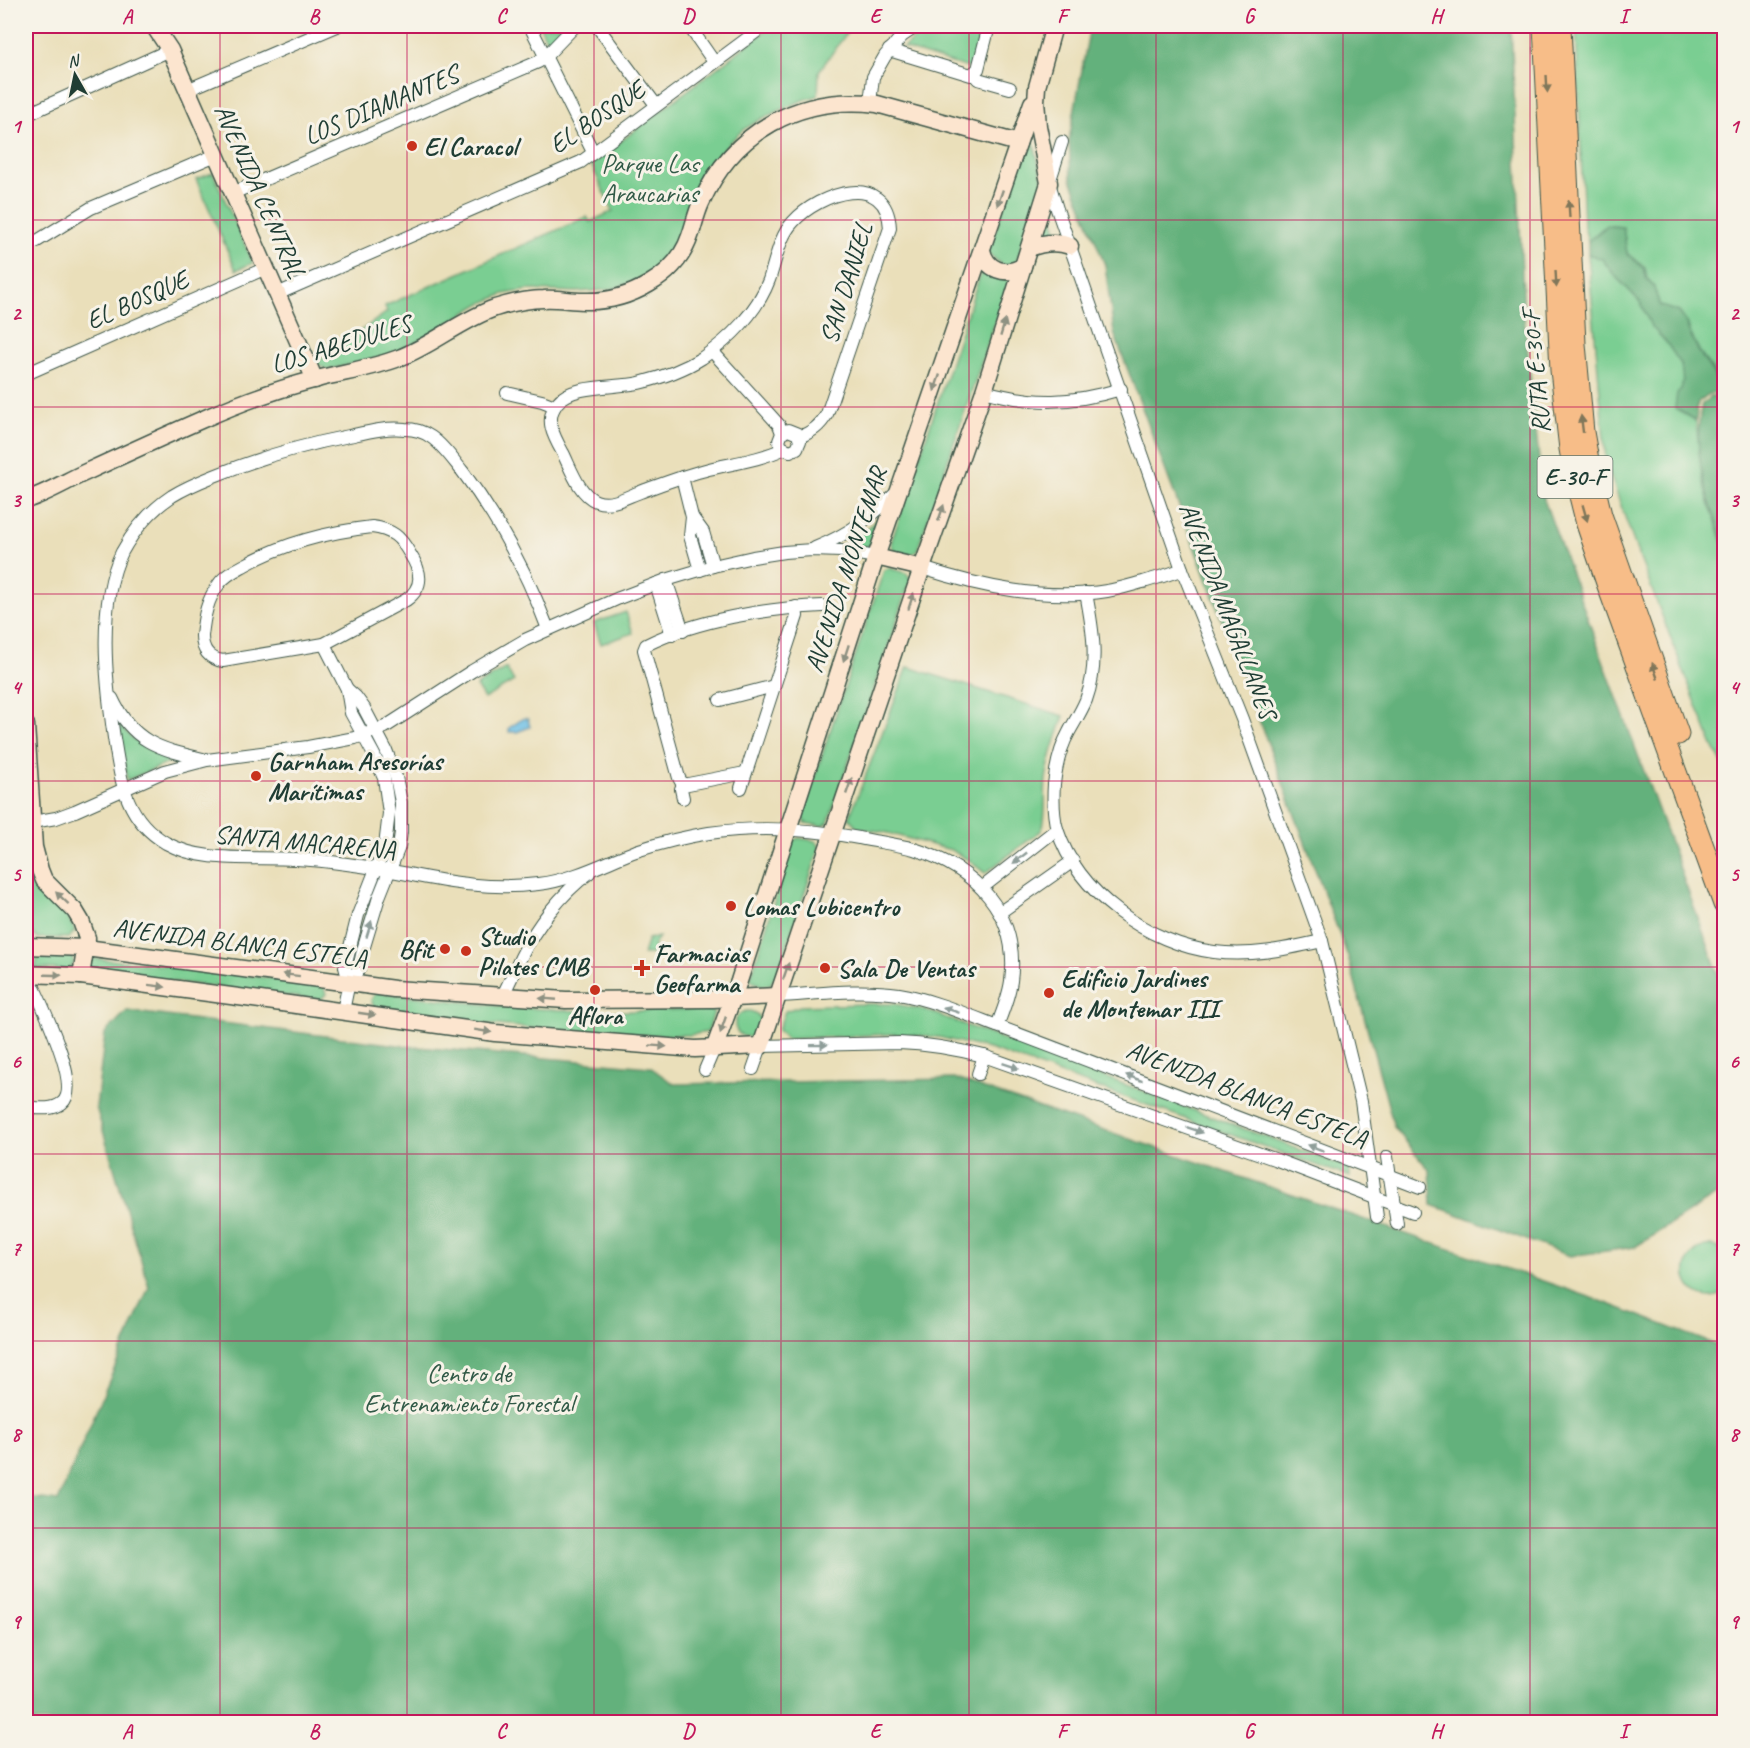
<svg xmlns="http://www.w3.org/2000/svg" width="1750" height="1748" viewBox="0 0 1750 1748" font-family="Caveat,sans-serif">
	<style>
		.green { fill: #7ace92; stroke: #4c8663; stroke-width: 1.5 }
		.forest { fill: #63b17c; stroke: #417758; stroke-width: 1.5 }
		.water { fill: #69bde5; stroke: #447d8c; stroke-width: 1.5 }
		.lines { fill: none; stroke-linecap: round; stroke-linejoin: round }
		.street-casing { stroke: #3d5548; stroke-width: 14 }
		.secondary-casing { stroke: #3d5548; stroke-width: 19 }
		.highway-casing { stroke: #3d5548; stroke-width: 23 }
		.street { stroke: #fff; stroke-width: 12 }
		.secondary { stroke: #fce5cf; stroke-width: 16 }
		.highway { stroke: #f7bd88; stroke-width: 21 }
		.oneway { fill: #80775a }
		.oneway2 { fill: #8e9182 }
		.oneway3 { fill: #8f9e9a }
		.grid { fill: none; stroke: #c2185b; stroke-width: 1.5; stroke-opacity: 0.55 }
		.poi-dot { fill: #c8321e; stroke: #f7f3e8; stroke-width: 2 }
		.labels { text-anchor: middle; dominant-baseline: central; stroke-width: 6; stroke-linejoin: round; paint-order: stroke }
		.shield { fill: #f7f3e8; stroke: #60746a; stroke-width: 1.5 }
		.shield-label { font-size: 24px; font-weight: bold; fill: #1f3d34 }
		.street-label { font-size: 26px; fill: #1f3d34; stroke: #f7f3e8 }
		.poi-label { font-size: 26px; font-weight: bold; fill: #1f3d34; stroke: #f7f3e8; text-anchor: start }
		.park-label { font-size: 26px; fill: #315a47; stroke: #f7f3e8 }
		.neatline { fill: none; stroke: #c2185b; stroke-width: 2 }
		.grid-label { font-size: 20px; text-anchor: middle; font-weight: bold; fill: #c2185b }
	</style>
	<rect width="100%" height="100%" fill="#f7f3e8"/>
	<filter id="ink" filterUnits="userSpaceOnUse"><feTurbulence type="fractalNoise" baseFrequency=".0167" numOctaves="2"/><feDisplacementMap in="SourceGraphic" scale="12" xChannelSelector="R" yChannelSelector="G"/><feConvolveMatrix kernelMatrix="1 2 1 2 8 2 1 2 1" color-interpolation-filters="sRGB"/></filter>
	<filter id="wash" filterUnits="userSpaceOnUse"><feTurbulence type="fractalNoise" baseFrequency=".008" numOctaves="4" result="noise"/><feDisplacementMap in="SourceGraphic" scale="24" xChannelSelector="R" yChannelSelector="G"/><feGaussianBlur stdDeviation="1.35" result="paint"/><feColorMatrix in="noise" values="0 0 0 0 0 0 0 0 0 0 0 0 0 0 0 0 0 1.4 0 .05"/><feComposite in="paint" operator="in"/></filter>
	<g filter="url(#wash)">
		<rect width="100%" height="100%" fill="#eadfba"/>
		<g class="green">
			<path d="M 540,26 L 566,26 L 548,44 Z"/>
			<path d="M 772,26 L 852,26 L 819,71 L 818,96 L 803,100 L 763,118 L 744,129 L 732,140 L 711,163 L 704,175 L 688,208 L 678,239 L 669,255 L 656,269 L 638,280 L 616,288 L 605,290 L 576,292 L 529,290 L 504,294 L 480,304 L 398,353 L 327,370 L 316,363 L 387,312 L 385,306 L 587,217 L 590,222 L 613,211 L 591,164 Z"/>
			<path d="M 935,26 L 982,26 L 972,66 L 968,68 L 903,48 L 918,35 Z"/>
			<path d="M 1576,26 L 1724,26 L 1724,396 L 1722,396 L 1714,372 L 1701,354 L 1690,332 L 1688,324 L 1679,312 L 1660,306 L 1653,285 L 1647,278 L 1645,268 L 1627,253 L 1623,227 L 1606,225 L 1588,241 L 1584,227 Z"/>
			<path d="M 1030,128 L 1043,181 L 1016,263 L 1004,267 L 988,253 Z"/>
			<path d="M 213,173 L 253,263 L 236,270 L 196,179 Z"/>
			<path d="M 1051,213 L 1052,214 L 1059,236 L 1044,236 Z"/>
			<path d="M 1588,254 L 1602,258 L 1615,276 L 1629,290 L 1640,302 L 1651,326 L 1666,342 L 1681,364 L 1683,374 L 1680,412 L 1696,421 L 1702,476 L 1709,503 L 1724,545 L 1724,767 L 1711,742 L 1637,551 L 1606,463 Z"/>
			<path d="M 983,266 L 1011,276 L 917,551 L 911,555 L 894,551 L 891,543 Z"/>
			<path d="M 882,514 L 869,547 L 842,546 L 843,544 L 866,530 Z"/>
			<path d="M 889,568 L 906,573 L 911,579 L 828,823 L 822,826 L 805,823 L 802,815 L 884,570 Z"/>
			<path d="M 626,612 L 633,633 L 601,644 L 594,623 Z"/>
			<path d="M 908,667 L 1064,716 C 1057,736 1049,757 1046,779 C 1044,795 1047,816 1042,830 L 985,873 L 967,859 L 951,850 L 884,832 L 858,828 L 849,818 Z"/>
			<path d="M 506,668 L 514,681 L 484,699 L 476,686 Z"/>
			<path d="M 118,723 C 137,746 149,750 176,760 L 127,780 Z"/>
			<path d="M 799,838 L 816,841 L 820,847 L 779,969 L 771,984 L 762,986 L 750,980 L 793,840 Z"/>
			<path d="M 26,852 L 32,879 L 41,891 L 66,914 L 75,931 L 69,938 L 37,938 L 30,931 L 26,909 Z"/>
			<path d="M 376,884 L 378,885 L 357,964 L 353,963 L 360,931 Z"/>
			<path d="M 659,937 L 654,944 L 654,954 L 643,954 L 648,939 Z"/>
			<path d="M 38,955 L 72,957 L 74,963 L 68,970 L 35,968 Z"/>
			<path d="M 89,958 L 174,966 L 323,985 L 326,994 L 320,1000 L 88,971 Z"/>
			<path d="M 376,992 L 508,1007 L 598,1012 L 705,1009 L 714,1012 L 708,1032 L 689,1035 L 608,1035 L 463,1022 L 374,1007 L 371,1000 Z"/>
			<path d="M 867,1004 L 895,1004 L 925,1010 L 1349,1168 L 1350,1177 L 989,1049 L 938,1037 L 895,1034 L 786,1039 L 778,1030 L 785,1011 L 800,1006 Z"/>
			<circle cx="748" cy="1024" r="13"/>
			<path d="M 1705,1246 L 1713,1246 L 1724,1250 L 1724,1293 C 1691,1311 1667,1263 1705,1246 Z"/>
		</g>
		<g class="forest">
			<path d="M 1090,26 L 1511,26 L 1524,316 L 1543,497 L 1724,989 L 1724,1190 L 1635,1247 L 1570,1256 L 1432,1205 L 1430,1171 L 1394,1127 L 1348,957 L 1114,333 L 1105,265 L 1071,179 L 1069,140 Z"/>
			<path d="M 1607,226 L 1623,227 L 1627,254 L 1644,268 L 1646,278 L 1653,285 L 1660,306 L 1679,312 L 1687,324 L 1689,332 L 1700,354 L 1713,373 L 1721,393 L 1709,394 L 1698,402 L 1696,421 L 1675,408 L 1677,393 L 1681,389 L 1683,382 L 1681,364 L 1666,342 L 1651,326 L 1640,302 L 1629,290 L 1615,276 L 1602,259 L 1588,254 L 1588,241 Z"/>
			<path d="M 1711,397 L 1724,397 L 1724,544 C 1707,497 1691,454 1702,404 Z"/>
			<path d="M 127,1011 L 406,1046 L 650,1067 L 674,1084 L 956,1079 L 1601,1301 L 1724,1348 L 1724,1722 L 26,1722 L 26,1497 L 58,1501 L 149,1287 L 96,1107 L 105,1033 Z"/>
		</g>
		<path class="water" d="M 524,718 L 528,719 L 530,727 L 517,732 L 509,732 L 509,728 Z"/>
	</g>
	<g filter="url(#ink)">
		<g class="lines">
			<defs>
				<g id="street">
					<path d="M 530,26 L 593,152"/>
					<path d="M 597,26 L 656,105"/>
					<path d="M 689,26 L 714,62"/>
					<path d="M 889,50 L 971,75 L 978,69 L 989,26"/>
					<path d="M 974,74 L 978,79 L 1010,88"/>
					<path d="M 187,90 L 337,26"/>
					<path d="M 870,103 L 873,77 L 885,56 L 902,36 L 917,26"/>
					<path d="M 26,115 L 170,50"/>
					<path d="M 1062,142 L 1049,183 L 1057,209 L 1182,569 L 1242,719 L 1322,941 L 1361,1101 L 1377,1217"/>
					<path d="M 233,193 L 538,62 L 545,57 L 575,26"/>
					<path d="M 26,246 L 37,241 L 91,208 L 216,155"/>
					<path d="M 277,294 L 581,162 L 764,26"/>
					<path d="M 712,351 L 779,425 L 782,433 L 779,441 L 781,447 L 790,451 L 797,448 L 800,441 L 798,434 L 788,430 L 782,433"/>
					<path d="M 26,374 L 266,268"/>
					<path d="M 984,391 C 1035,405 1071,404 1121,389"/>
					<path d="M 507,393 L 542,401 L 555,406"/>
					<path d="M 783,449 C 759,460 734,463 709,469 C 685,475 662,484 640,492 C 626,497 611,507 596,501 C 579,494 571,469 563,453 C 554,437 544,420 557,403 C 571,384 616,388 639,383 C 660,378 683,370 702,358 C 730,339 757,312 769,280 C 776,260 779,237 793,222 C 819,193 887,170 890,228 L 827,414 C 820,426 812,432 799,437"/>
					<path d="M 682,477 L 692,517 L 690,536 L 700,570"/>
					<path d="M 692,517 L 703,532 L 713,566"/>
					<path d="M 372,527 C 380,528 388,530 395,535 C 402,540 406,547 410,554 C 421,571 425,586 406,600 L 324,644 L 223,661 C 209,659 202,650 202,636 C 204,617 207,599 219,584 C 225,575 236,570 245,565 C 284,543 328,532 372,527 Z"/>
					<path d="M 815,548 C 849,534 870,518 896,493"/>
					<path d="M 922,568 C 981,587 1045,601 1107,591 C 1119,589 1131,585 1143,582 C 1156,578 1169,575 1182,569"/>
					<path d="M 666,580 L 683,631"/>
					<path d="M 656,584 L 672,635"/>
					<path d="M 1086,593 C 1093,630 1099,664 1086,700 C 1081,712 1075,721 1069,732 C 1060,748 1056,767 1054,784 C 1053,799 1053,815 1057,829 C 1078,894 1149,944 1214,952 C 1251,957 1286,949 1322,941"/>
					<path d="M 548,629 C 527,573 499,520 463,472 C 454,461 444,446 431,437 C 424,432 414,429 405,429 C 386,427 367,432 349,436 C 303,445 258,458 214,476 C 199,482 185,488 172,496 C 151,510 134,530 122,552 C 97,603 106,683 114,738 C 121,781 125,819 166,843 C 204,864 254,856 296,859 C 333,861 371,867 408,874 C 451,883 493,890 538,884 C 573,880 604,863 636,851 C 660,843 684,837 709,833 C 759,826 810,829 859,838 C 877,842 896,844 914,849 C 975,868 1020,913 1011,981 C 1009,996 1003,1011 997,1026"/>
					<path d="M 324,644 L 347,689 L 356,697 L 364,708 L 386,750 L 396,777 L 401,802 L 401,832 L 399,847 L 379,897 L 363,950 L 359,969 L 349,982"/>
					<path d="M 112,698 C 132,742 159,749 203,759"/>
					<path d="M 720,700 L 774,686"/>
					<path d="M 683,785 L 745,773"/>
					<path d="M 741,788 L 797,616 L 796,607"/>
					<path d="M 683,798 L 681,789 L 683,785 L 679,778 L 644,650 L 646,645 C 696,620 767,608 823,606"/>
					<path d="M 27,823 L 56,818 L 75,811 L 165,771 L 207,760 L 308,747 L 355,738 L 385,727 L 472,671 L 525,640 L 619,598 L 666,580 L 713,566 L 753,557 L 784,552 L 812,550 L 841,551 L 876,557"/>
					<path d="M 983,887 L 1057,829"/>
					<path d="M 999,913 L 1073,861"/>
					<path d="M 503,995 C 509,983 515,970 521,957 C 536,926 561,894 589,873"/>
					<path d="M 778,996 C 816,994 861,988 899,994 C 930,999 968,1015 997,1026 L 1420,1187"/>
					<path d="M 343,1011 L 349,982 L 345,967 L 358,915 L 385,846 L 389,813 L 384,778 L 374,755 L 351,713 L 347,689"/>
					<path d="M 753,1069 L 761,1046 L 899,1043 C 928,1044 956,1049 984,1056 L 1277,1160 L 1413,1212"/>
					<path d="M 705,1070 L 714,1049"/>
					<path d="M 978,1074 L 984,1056"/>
					<path d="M 26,1107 C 37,1108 52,1111 62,1103 C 84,1086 37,996 28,974"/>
					<path d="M 1387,1157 L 1397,1224"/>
				</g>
				<g id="secondary">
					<path d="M 154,26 L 170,50 L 315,380"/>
					<path d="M 1029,248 C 1042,243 1056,241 1070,246"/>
					<path d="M 982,250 C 986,270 1006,277 1023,266"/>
					<path d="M 26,500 C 45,494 65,482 84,473 C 123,455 162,437 201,420 C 239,403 277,389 317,379 C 344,372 373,368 399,358 C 433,345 461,320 495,308 C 511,303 527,299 544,299 C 557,298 570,301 583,301 C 606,302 629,296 649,284 C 668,273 683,257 690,236 C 694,225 696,214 701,203 C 733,131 799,95 877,104 L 1018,143"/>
					<path d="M 876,557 L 922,568"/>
					<path d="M 26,725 L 34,847 L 40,870 L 44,880 L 75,911 L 81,921 L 87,938 L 81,976"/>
					<path d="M 26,946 L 86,948 L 394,989 L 566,1000 L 713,999 L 778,996"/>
					<path d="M 26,974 L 81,976 L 246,998 L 495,1033 L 695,1049 L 761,1046 L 922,568 L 984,391 L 1049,183 L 1038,126 L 1036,101 L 1037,87 L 1054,26"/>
					<path d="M 714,1049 L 739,981 L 876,557 L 1032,103"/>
				</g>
				<g id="highway">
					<path d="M 1544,26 L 1561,370 L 1570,449 L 1575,476 L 1587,524 L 1607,583 L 1724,904"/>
					<path d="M 1560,26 L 1575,344 L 1583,432 L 1588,460 L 1601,515 L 1678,734"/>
				</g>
			</defs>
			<use href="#street" class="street-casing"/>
			<use href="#secondary" class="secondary-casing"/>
			<use href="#highway" class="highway-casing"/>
			<use href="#street" class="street"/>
			<use href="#secondary" class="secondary"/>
			<use href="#highway" class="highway"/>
		</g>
		<defs><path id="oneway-solid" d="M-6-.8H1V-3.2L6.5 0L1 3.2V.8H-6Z" transform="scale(1.5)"/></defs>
		<g class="oneway">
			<use href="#oneway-solid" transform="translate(1547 84) rotate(87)"/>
			<use href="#oneway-solid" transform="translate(1569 209) rotate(-93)"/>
			<use href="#oneway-solid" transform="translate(1556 279) rotate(87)"/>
			<use href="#oneway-solid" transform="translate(1582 424) rotate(-97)"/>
			<use href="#oneway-solid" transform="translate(1585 513) rotate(74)"/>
			<use href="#oneway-solid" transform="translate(1655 671) rotate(-109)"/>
		</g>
		<g class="oneway2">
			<use href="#oneway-solid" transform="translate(1000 198) rotate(109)"/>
			<use href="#oneway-solid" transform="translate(1003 328) rotate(-73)"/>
			<use href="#oneway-solid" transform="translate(937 383) rotate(109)"/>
			<use href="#oneway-solid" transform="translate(941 513) rotate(-71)"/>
			<use href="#oneway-solid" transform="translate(911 601) rotate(-72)"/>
			<use href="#oneway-solid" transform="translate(846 653) rotate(108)"/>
			<use href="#oneway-solid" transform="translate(849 786) rotate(-71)"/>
			<use href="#oneway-solid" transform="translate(62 898) rotate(-137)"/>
			<use href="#oneway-solid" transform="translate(786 971) rotate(-71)"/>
			<use href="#oneway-solid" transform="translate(53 975) rotate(2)"/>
			<use href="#oneway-solid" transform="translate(291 975) rotate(-173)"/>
			<use href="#oneway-solid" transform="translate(157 986) rotate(7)"/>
			<use href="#oneway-solid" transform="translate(548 999) rotate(-175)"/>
			<use href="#oneway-solid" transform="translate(367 1014) rotate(8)"/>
			<use href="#oneway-solid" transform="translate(723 1025) rotate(109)"/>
			<use href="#oneway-solid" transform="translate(483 1031) rotate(9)"/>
			<use href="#oneway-solid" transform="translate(658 1046) rotate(4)"/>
		</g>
		<g class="oneway3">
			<use href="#oneway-solid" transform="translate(1020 858) rotate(142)"/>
			<use href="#oneway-solid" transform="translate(369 929) rotate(-73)"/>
			<use href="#oneway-solid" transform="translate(951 1010) rotate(-161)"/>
			<use href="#oneway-solid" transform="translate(819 1045) rotate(-1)"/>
			<use href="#oneway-solid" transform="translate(1011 1066) rotate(19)"/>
			<use href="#oneway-solid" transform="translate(1134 1078) rotate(-159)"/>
			<use href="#oneway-solid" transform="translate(1195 1130) rotate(19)"/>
			<use href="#oneway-solid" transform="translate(1316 1148) rotate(-159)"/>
		</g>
	</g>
	<path class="grid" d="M 220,26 L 220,1722M 407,26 L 407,1722M 594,26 L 594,1722M 781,26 L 781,1722M 969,26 L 969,1722M 1156,26 L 1156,1722M 1343,26 L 1343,1722M 1530,26 L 1530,1722M 26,220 L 1724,220M 26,407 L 1724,407M 26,594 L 1724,594M 26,781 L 1724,781M 26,967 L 1724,967M 26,1154 L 1724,1154M 26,1341 L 1724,1341M 26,1528 L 1724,1528"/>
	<g class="poi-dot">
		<circle cx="412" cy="146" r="6"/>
		<circle cx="256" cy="776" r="6"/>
		<circle cx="731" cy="906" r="6"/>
		<circle cx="445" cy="949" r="6"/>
		<circle cx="466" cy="951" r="6"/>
		<path d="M639 959h6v6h6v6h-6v6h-6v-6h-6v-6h6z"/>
		<circle cx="825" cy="968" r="6"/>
		<circle cx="595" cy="990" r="6"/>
		<circle cx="1049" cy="993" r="6"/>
	</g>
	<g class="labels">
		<rect class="shield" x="1537.5" y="456" width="75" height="42" rx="4.5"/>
		<g class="shield-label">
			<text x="1575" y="477">E-30-F</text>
		</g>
		<g class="street-label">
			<text transform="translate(381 105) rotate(-23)">LOS DIAMANTES</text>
			<text transform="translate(597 117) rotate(-34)">EL BOSQUE</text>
			<text transform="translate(260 191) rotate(66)">AVENIDA CENTRAL</text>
			<text transform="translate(846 283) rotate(-73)">SAN DANIEL</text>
			<text transform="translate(137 300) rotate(-24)">EL BOSQUE</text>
			<text transform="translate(341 344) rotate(-17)">LOS ABEDULES</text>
			<text transform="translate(1536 372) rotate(-95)">RUTA E-30-F</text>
			<text transform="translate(846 570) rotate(-72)">AVENIDA MONTEMAR</text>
			<text transform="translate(1228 611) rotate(69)">AVENIDA MAGALLANES</text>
			<text transform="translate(305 842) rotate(5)">SANTA MACARENA</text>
			<text transform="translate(240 943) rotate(7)">AVENIDA BLANCA ESTELA</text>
			<text transform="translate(1247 1094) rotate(21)">AVENIDA BLANCA ESTELA</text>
		</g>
		<g class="poi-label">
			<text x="424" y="146">El Caracol</text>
			<text x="268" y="761">Garnham Asesorías<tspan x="268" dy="30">Marítimas</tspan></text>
			<text x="743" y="906">Lomas Lubicentro</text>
			<text x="478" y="936">Studio<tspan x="478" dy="30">Pilates CMB</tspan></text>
			<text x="433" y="949" text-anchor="end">Bfit</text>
			<text x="654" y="953">Farmacias<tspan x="654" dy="30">Geofarma</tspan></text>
			<text x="837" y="968">Sala De Ventas</text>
			<text x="1061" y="978">Edificio Jardines<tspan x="1061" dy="30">de Montemar III</tspan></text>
			<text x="595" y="1015" text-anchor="middle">Aflora</text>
		</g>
		<g class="park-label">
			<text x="650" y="163">Parque Las<tspan x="650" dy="30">Araucarias</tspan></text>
			<text x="469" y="1373">Centro de<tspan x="469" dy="30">Entrenamiento Forestal</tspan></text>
		</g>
	</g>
	<rect width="1750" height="1748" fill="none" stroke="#f7f3e8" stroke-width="66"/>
	<g transform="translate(75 75) rotate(351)" stroke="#f7f3e8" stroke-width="4.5" paint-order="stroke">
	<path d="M0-4.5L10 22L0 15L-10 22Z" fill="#1f3d34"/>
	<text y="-9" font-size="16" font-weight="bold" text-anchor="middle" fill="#1f3d34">N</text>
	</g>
	<rect x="33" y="33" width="1684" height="1682" class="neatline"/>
	<g class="grid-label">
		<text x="127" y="23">A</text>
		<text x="314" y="23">B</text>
		<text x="501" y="23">C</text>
		<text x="688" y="23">D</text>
		<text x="875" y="23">E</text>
		<text x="1062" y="23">F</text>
		<text x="1249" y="23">G</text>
		<text x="1436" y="23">H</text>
		<text x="1623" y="23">I</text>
		<text x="16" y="133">1</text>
		<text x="1734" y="133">1</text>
		<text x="16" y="320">2</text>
		<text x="1734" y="320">2</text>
		<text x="16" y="507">3</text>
		<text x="1734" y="507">3</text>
		<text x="16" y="694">4</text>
		<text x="1734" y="694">4</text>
		<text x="16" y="881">5</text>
		<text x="1734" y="881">5</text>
		<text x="16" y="1068">6</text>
		<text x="1734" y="1068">6</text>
		<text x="16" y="1255">7</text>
		<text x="1734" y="1255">7</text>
		<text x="16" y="1441">8</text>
		<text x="1734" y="1441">8</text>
		<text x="16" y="1628">9</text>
		<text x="1734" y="1628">9</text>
		<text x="127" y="1738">A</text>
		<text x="314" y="1738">B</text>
		<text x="501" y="1738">C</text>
		<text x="688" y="1738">D</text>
		<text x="875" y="1738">E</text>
		<text x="1062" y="1738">F</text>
		<text x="1249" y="1738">G</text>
		<text x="1436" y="1738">H</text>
		<text x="1623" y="1738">I</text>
	</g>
</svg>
